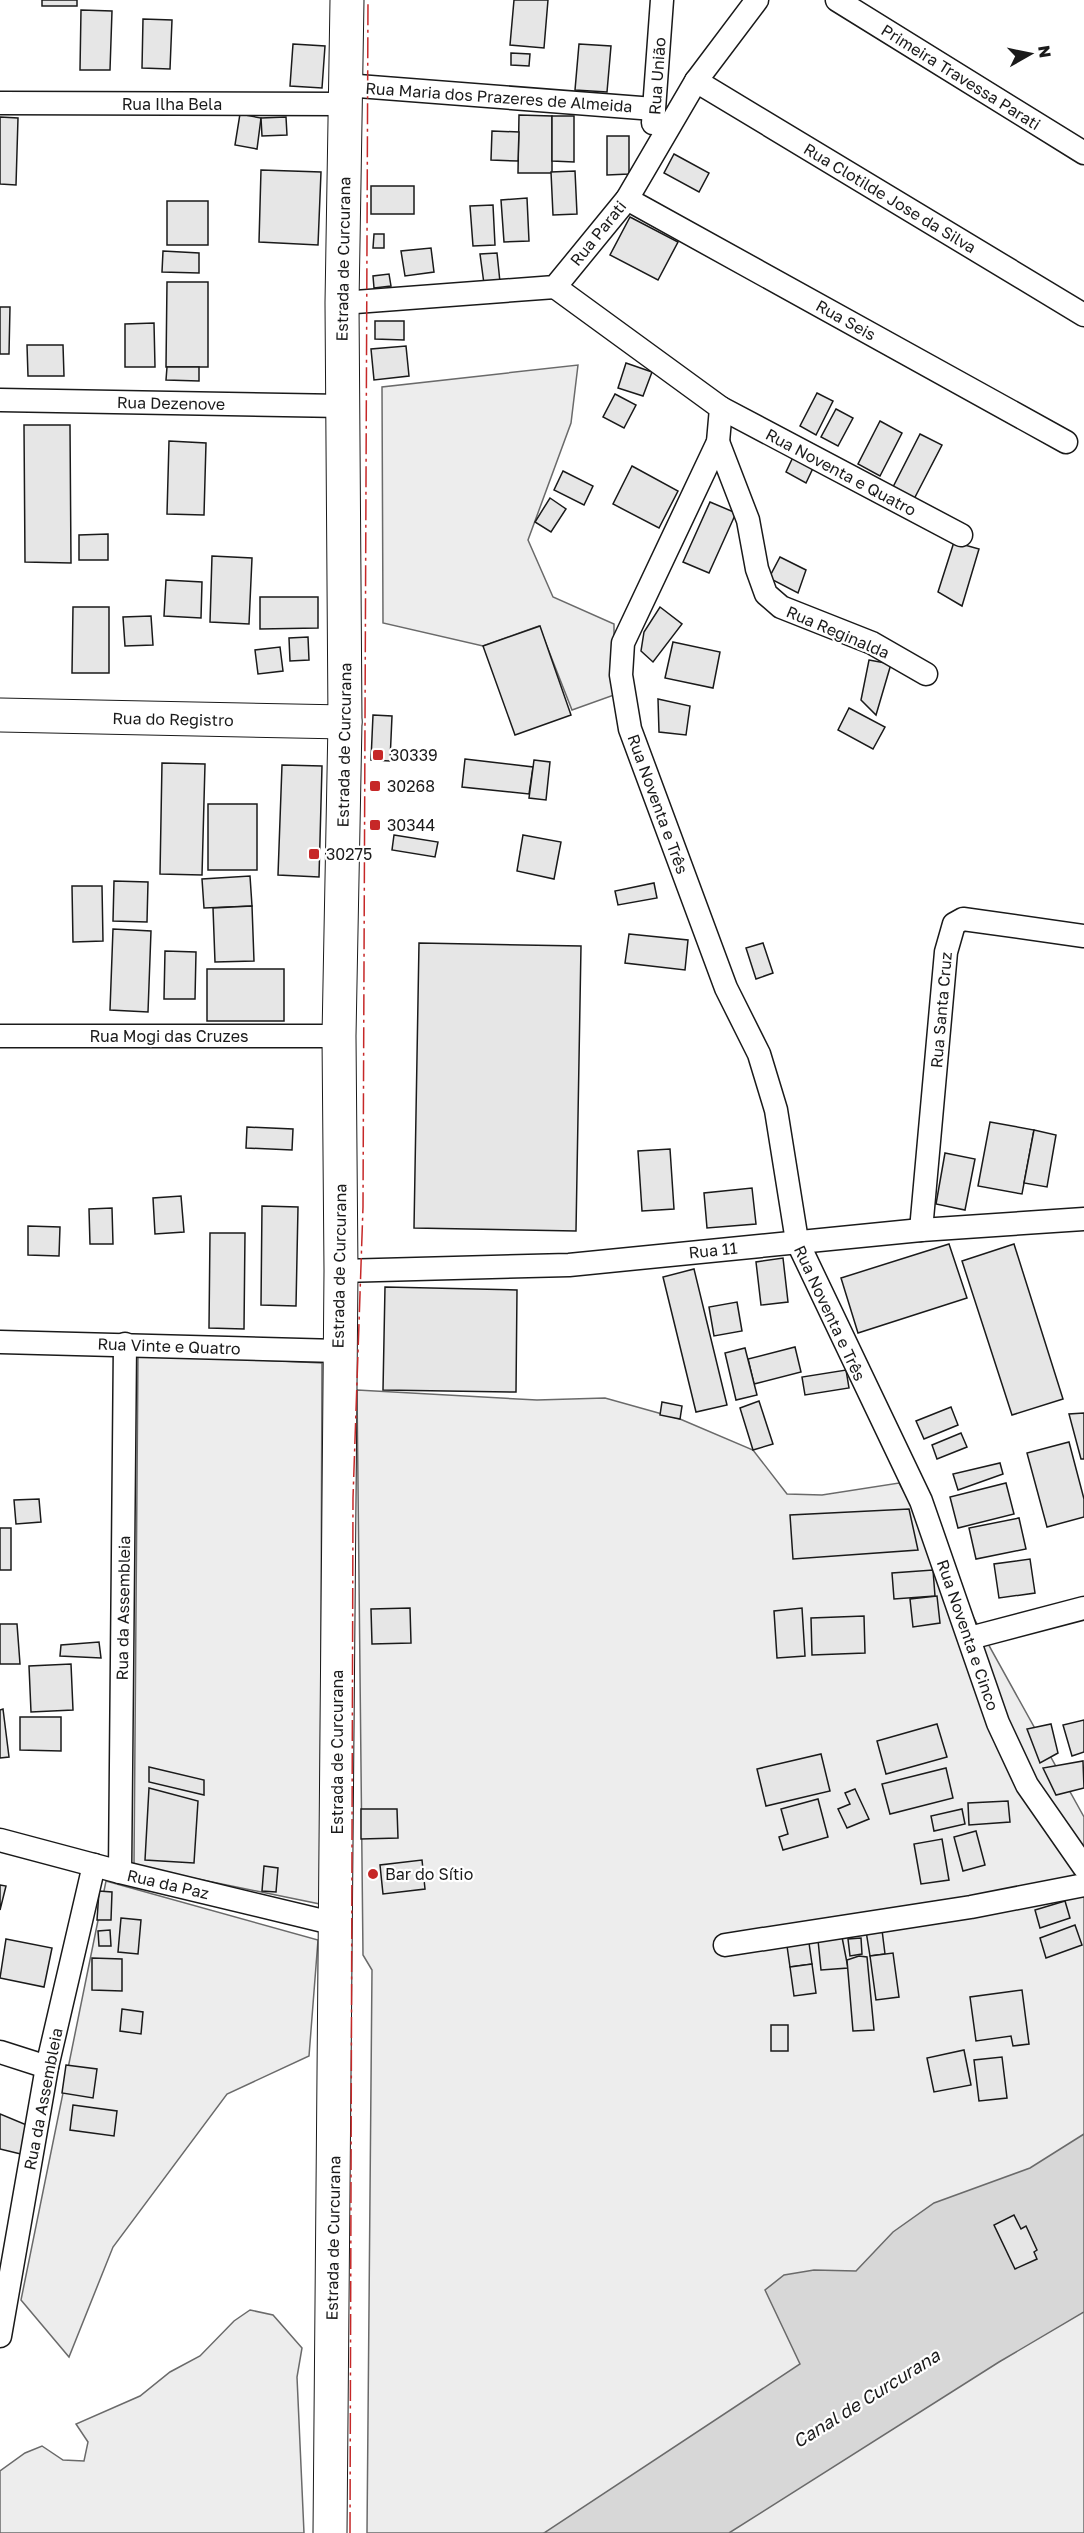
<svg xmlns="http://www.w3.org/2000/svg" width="1084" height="2533" viewBox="0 0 1084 2533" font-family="'Golos Text',sans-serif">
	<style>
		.built { fill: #ededed; stroke: #6a6a6a; stroke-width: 1.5 }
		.water { fill: #d7d7d7; stroke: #6a6a6a; stroke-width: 1.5 }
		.building { fill: #e6e6e6; stroke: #1a1a1a; stroke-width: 1.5 }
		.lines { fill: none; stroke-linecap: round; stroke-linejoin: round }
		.street-casing { stroke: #1a1a1a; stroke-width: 25 }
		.secondary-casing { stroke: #1a1a1a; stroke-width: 35 }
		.primary-casing { stroke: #1a1a1a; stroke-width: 35 }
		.street { stroke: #fff; stroke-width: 22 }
		.secondary { stroke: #fff; stroke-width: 33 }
		.primary { stroke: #fff; stroke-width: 33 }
		.power { stroke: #c62828; stroke-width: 1.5; stroke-dasharray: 21 4.5 3 4.5; stroke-linecap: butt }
		.poi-dot { fill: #c62828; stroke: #fff; stroke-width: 2 }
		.labels { text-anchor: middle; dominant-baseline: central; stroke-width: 4.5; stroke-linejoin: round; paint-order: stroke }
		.street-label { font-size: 16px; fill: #1a1a1a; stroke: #fff }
		.poi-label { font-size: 16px; fill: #1a1a1a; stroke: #fff; text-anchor: start }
		.water-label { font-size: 18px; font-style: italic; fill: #1a1a1a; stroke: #fff }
	</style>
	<rect width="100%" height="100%" fill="#fff"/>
	<g class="built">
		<path d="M 578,365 L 571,423 L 528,540 L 553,597 L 614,624 L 614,695 L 572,710 L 539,626 L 483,646 L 383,623 L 382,387 Z"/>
		<path d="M 138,1354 L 322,1363 L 320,1904 L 134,1866 Z"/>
		<path d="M 357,1390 L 537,1400 L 605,1398 L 680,1419 L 753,1450 L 787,1494 L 822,1495 L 899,1483 L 1084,1817 L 1084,2533 L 367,2533 L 372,1970 L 363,1955 Z"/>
		<path d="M 106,1881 L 318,1940 L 309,2056 L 227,2094 L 113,2247 L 69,2357 L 21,2300 Z"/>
		<path d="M 250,2310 L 273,2315 L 302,2348 L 297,2377 L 304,2533 L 0,2533 L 0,2471 L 25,2453 L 42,2446 L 63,2460 L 84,2461 L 88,2442 L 76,2424 L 140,2396 L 170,2372 L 200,2356 L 234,2321 Z"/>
	</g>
	<path class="water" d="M 1084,2134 L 1084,2312 L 999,2362 L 729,2533 L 544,2533 L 800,2364 L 765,2290 L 784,2275 L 814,2270 L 856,2271 L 893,2232 L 934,2203 L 1030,2168 Z"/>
	<g class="building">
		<rect x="42" y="0" width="35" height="6"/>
		<path d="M 514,0 L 548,0 L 544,48 L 510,45 Z"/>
		<path d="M 81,10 L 112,11 L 110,70 L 80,70 Z"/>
		<path d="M 143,19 L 172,20 L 170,69 L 142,68 Z"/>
		<path d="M 293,44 L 325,46 L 322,88 L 290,86 Z"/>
		<path d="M 579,44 L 611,46 L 607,92 L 575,90 Z"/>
		<path d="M 511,53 L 530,54 L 529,66 L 511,65 Z"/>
		<path d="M 240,114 L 261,118 L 257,149 L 235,145 Z"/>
		<path d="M 519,115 L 552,116 L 552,173 L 518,173 Z"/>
		<path d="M 552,116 L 574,116 L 574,162 L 552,161 Z"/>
		<path d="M 0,117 L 18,118 L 16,185 L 0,184 Z"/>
		<path d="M 286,117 L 287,135 L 262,136 L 261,118 Z"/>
		<path d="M 492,131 L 519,132 L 518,161 L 491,160 Z"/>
		<path d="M 607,136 L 629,136 L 629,174 L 607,175 Z"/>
		<path d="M 674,154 L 709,173 L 699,192 L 664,173 Z"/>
		<path d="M 261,170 L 321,172 L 318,245 L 259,242 Z"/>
		<path d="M 575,171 L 577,214 L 553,215 L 551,172 Z"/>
		<rect x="371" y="186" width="43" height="28"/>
		<path d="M 527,198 L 529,241 L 504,242 L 501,200 Z"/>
		<rect x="167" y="201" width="41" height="44"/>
		<path d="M 493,205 L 495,245 L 473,246 L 470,206 Z"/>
		<path d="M 630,217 L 678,242 L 658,280 L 610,255 Z"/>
		<path d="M 374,234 L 384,234 L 384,248 L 373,248 Z"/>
		<path d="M 431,248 L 434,272 L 405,276 L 401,251 Z"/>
		<path d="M 163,251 L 199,253 L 199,273 L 162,272 Z"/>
		<path d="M 497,253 L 500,282 L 484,284 L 480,254 Z"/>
		<path d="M 389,274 L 391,286 L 374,288 L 373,276 Z"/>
		<path d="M 167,282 L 208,282 L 208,367 L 166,367 Z"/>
		<path d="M 0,307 L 10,307 L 9,354 L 0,354 Z"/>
		<path d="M 375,321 L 404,321 L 404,340 L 375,339 Z"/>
		<path d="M 154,323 L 155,367 L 125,367 L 125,324 Z"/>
		<path d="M 27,345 L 63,345 L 64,376 L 28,376 Z"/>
		<path d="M 406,346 L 409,376 L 374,380 L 371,349 Z"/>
		<path d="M 626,363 L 652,372 L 643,396 L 618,388 Z"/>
		<path d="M 167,367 L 199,367 L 199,381 L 166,380 Z"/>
		<path d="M 817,393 L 833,401 L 816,435 L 800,426 Z"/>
		<path d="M 615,394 L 636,405 L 624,428 L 603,417 Z"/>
		<path d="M 836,409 L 853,418 L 838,446 L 821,437 Z"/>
		<path d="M 880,421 L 902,433 L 880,476 L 858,464 Z"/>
		<path d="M 24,425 L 70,425 L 71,563 L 25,562 Z"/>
		<path d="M 920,434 L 942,445 L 913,501 L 892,489 Z"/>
		<path d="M 169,441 L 206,443 L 204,515 L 167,514 Z"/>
		<path d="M 794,455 L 814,466 L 806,483 L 786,472 Z"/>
		<path d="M 632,466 L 678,491 L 659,528 L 613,504 Z"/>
		<path d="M 563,471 L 593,486 L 584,505 L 554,490 Z"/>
		<path d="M 550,498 L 566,509 L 551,532 L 535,522 Z"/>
		<path d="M 710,502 L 736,513 L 709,573 L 683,562 Z"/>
		<path d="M 108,534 L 108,560 L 79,560 L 79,535 Z"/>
		<path d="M 954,542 L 979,549 L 962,606 L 938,592 Z"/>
		<path d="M 212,556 L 252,558 L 249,624 L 210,622 Z"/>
		<path d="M 780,557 L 806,570 L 798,593 L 769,578 Z"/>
		<path d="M 166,580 L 202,582 L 201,618 L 164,616 Z"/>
		<path d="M 260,597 L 318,597 L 318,628 L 260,629 Z"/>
		<path d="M 73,607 L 109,607 L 109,673 L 72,673 Z"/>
		<path d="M 660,607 L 682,624 L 653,662 L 641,651 L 644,632 Z"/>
		<path d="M 151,616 L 153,645 L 125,646 L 123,617 Z"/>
		<path d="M 540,626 L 571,715 L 515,735 L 483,646 Z"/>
		<path d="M 308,637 L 309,660 L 290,661 L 289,638 Z"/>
		<path d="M 673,642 L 720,652 L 713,688 L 665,678 Z"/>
		<path d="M 280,647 L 283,671 L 258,674 L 255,650 Z"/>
		<path d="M 869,660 L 891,664 L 876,715 L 861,700 Z"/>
		<path d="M 658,699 L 690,706 L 686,735 L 659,732 Z"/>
		<path d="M 849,708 L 885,727 L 873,749 L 838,730 Z"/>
		<path d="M 373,715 L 392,716 L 390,761 L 371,760 Z"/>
		<path d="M 465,759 L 533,767 L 529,794 L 462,787 Z"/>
		<path d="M 534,760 L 550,762 L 546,800 L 529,798 Z"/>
		<path d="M 162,763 L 205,764 L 202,875 L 160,874 Z"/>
		<path d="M 282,765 L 322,766 L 319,877 L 278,875 Z"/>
		<rect x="208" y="804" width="49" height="66"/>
		<path d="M 394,835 L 438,842 L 435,857 L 392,850 Z"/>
		<path d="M 523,835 L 561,842 L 554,879 L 517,871 Z"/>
		<path d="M 250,876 L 252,906 L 204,908 L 202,879 Z"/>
		<path d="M 114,881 L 148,882 L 147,922 L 113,921 Z"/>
		<path d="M 654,883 L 657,898 L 618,905 L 615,891 Z"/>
		<path d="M 72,886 L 102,886 L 103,941 L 73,942 Z"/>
		<path d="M 252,906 L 254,961 L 215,962 L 213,908 Z"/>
		<path d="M 113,929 L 151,931 L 148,1012 L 110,1010 Z"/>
		<path d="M 629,934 L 688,940 L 685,970 L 625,963 Z"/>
		<path d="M 419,943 L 581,946 L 576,1231 L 414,1228 Z"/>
		<path d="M 763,943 L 773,973 L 756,979 L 746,948 Z"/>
		<path d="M 165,951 L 196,952 L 195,999 L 164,999 Z"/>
		<rect x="207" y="969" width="77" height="52"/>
		<path d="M 990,1122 L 1034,1130 L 1022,1194 L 978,1186 Z"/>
		<path d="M 247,1127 L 293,1129 L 292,1150 L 246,1148 Z"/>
		<path d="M 1034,1130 L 1056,1135 L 1047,1187 L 1024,1183 Z"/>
		<path d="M 670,1149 L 674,1209 L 642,1211 L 638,1151 Z"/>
		<path d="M 945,1153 L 975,1159 L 965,1210 L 936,1204 Z"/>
		<path d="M 752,1188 L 756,1224 L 707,1228 L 704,1193 Z"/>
		<path d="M 181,1196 L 184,1232 L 155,1234 L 153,1198 Z"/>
		<path d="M 262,1206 L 298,1207 L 296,1306 L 261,1305 Z"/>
		<path d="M 112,1208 L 113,1244 L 90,1244 L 89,1209 Z"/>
		<path d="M 28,1226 L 60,1227 L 59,1256 L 28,1255 Z"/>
		<path d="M 210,1233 L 245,1233 L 244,1329 L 209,1328 Z"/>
		<path d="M 949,1244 L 967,1298 L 858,1333 L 841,1278 Z"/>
		<path d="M 1014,1244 L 1063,1399 L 1012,1415 L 962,1261 Z"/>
		<path d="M 783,1258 L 788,1302 L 761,1305 L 756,1262 Z"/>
		<path d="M 694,1269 L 727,1405 L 696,1412 L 663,1277 Z"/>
		<path d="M 385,1287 L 517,1290 L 516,1392 L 383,1390 Z"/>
		<path d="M 737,1302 L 742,1331 L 714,1336 L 709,1307 Z"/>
		<path d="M 795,1347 L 801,1372 L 754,1384 L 748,1359 Z"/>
		<path d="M 745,1348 L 757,1395 L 736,1400 L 725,1353 Z"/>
		<path d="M 846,1370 L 849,1388 L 805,1395 L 802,1377 Z"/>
		<path d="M 759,1401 L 773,1444 L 753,1450 L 740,1408 Z"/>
		<path d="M 662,1402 L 682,1406 L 680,1419 L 660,1415 Z"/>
		<path d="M 951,1407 L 958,1425 L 924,1439 L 916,1421 Z"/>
		<path d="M 1084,1413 L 1084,1459 L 1081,1459 L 1069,1414 Z"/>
		<path d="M 961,1433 L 967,1447 L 937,1459 L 932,1445 Z"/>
		<path d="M 1069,1442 L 1084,1499 L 1084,1517 L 1047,1527 L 1027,1453 Z"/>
		<path d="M 1000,1463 L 1003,1474 L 958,1490 L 953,1474 Z"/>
		<path d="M 1006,1483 L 1014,1514 L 958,1528 L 950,1497 Z"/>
		<path d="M 39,1499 L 41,1522 L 16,1524 L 14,1500 Z"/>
		<path d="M 909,1509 L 918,1550 L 793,1559 L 790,1515 Z"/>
		<path d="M 1019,1518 L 1026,1549 L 976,1559 L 969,1528 Z"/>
		<rect x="0" y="1528" width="11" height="42"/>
		<path d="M 1030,1559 L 1035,1593 L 999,1598 L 994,1564 Z"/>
		<path d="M 933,1570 L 935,1596 L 894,1599 L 892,1573 Z"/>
		<path d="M 937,1596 L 940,1623 L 913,1627 L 910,1599 Z"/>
		<path d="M 410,1608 L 411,1643 L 372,1644 L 371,1609 Z"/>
		<path d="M 802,1608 L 805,1656 L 777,1658 L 774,1611 Z"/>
		<path d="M 864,1616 L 865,1653 L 812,1655 L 811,1618 Z"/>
		<path d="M 0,1624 L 17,1624 L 20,1664 L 0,1664 Z"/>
		<path d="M 99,1642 L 101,1658 L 60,1656 L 61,1645 Z"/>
		<path d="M 71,1664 L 73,1710 L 31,1712 L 29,1666 Z"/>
		<path d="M 3,1709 L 9,1757 L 0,1758 L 0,1710 Z"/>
		<path d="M 20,1717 L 61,1717 L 61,1751 L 20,1750 Z"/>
		<path d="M 1084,1720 L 1084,1752 L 1072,1756 L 1063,1725 Z"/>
		<path d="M 937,1724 L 947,1757 L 886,1774 L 877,1741 Z"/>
		<path d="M 1051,1724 L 1058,1753 L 1040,1763 L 1027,1729 Z"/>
		<path d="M 821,1754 L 830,1791 L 766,1806 L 757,1769 Z"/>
		<path d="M 1083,1761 L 1084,1788 L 1056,1795 L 1043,1768 Z"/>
		<path d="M 149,1767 L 204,1780 L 204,1795 L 149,1782 Z"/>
		<path d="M 946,1768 L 953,1798 L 890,1814 L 882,1784 Z"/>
		<path d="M 149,1788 L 198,1801 L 194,1863 L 145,1860 Z"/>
		<path d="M 855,1789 L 869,1819 L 847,1828 L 838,1809 L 850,1804 L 845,1793 Z"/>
		<path d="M 818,1799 L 828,1837 L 783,1850 L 779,1837 L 788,1834 L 781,1809 Z"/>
		<path d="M 1008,1801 L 1010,1822 L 969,1825 L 968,1803 Z"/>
		<path d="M 361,1809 L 397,1809 L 398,1838 L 361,1839 Z"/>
		<path d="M 962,1809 L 965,1824 L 934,1831 L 931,1816 Z"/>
		<path d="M 976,1831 L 985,1865 L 963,1871 L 954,1837 Z"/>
		<path d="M 942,1839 L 949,1880 L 921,1884 L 914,1844 Z"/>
		<path d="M 422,1860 L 425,1889 L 383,1894 L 380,1865 Z"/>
		<path d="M 264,1866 L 278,1868 L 276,1892 L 262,1891 Z"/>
		<path d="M 0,1885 L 6,1886 L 0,1910 Z"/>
		<path d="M 99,1891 L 112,1892 L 111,1920 L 97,1920 Z"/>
		<path d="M 1065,1901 L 1070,1918 L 1040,1928 L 1035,1910 Z"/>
		<path d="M 121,1918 L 141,1920 L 138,1954 L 118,1952 Z"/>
		<path d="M 1075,1925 L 1082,1945 L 1046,1958 L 1040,1938 Z"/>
		<path d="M 110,1930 L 111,1946 L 99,1946 L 98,1931 Z"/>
		<path d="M 882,1930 L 885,1954 L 870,1956 L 866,1931 Z"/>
		<path d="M 842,1937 L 848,1968 L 821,1970 L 818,1940 Z"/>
		<path d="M 861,1938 L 862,1954 L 850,1956 L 848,1939 Z"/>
		<path d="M 6,1939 L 52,1948 L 44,1987 L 0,1978 Z"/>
		<path d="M 809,1943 L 812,1964 L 790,1967 L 787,1946 Z"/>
		<path d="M 893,1953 L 899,1997 L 876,2000 L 870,1956 Z"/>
		<path d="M 859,1956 L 867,1957 L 874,2030 L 853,2031 L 847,1960 Z"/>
		<path d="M 92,1958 L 122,1959 L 122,1991 L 92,1990 Z"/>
		<path d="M 812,1964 L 816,1993 L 794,1996 L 790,1967 Z"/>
		<path d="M 1022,1990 L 1029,2044 L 1013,2046 L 1011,2036 L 976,2041 L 970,1997 Z"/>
		<path d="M 122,2009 L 143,2012 L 141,2034 L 120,2031 Z"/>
		<rect x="771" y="2025" width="17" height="26"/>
		<path d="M 964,2050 L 971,2085 L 934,2092 L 927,2058 Z"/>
		<path d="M 1002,2057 L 1007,2098 L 979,2101 L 974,2060 Z"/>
		<path d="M 66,2065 L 97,2069 L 93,2098 L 62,2093 Z"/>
		<path d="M 73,2105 L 117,2111 L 114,2136 L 70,2130 Z"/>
		<path d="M 0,2114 L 29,2126 L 29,2156 L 0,2149 Z"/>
		<path d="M 1014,2215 L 1021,2229 L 1026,2226 L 1037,2250 L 1034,2252 L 1037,2259 L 1015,2269 L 994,2225 Z"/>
	</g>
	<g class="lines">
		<defs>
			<g id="street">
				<path d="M 837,0 L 1084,153"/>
				<path d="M 696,81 L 1084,315"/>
				<path d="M 345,85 L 654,109"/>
				<path d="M 0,103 L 345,104"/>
				<path d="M 653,123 L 662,0"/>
				<path d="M 627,199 L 1066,442"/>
				<path d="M 555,287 L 721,408 L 718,442 L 623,643 L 621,675 L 630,729 L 726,988 L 759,1054 L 776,1110 L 797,1241 L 921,1501 L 998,1723 L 1027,1785 L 1084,1867"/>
				<path d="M 342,303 L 555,287 L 627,199 L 696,81 L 757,0"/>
				<path d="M 0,400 L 343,406"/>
				<path d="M 721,408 L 961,535"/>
				<path d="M 718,442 L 748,520 L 757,569 L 766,594 L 781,607 L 872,643 L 926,674"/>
				<path d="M 0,1036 L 339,1036"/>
				<path d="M 921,1230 L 946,952 L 954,924 L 963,919 L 1084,936"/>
				<path d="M 341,1271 L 569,1265 L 921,1230 L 1084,1219"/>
				<path d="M 0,1342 L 338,1351"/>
				<path d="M 970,1638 L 1084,1608"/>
				<path d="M 0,1840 L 120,1872 L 336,1924"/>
				<path d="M 120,1872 L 125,1344"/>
				<path d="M 725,1945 L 971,1907 L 1084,1885"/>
				<path d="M 0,2052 L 47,2067"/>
				<path d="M 0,2336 L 47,2067 L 94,1865"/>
			</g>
			<path id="secondary" d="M 0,715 L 345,722"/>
			<path id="primary" d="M 330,2533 L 341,1271 L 339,1036 L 345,722 L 342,303 L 347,0"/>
		</defs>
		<use href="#street" class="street-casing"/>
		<use href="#secondary" class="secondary-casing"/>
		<use href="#primary" class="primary-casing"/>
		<use href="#street" class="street"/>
		<use href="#secondary" class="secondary"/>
		<use href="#primary" class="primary"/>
		<path class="power" d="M 350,2533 L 353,1498 L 363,1207 L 368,0"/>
	</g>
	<g class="poi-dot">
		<rect x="372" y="749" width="12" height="12" rx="3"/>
		<rect x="369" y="780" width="12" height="12" rx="3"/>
		<rect x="369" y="819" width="12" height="12" rx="3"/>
		<rect x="308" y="848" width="12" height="12" rx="3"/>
		<circle cx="373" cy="1874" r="6"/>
	</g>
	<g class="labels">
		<g class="street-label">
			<text transform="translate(657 76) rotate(-86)">Rua União</text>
			<text transform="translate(961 77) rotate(32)">Primeira Travessa Parati</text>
			<text transform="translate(499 97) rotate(4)">Rua Maria dos Prazeres de Almeida</text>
			<text x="172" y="104">Rua Ilha Bela</text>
			<text transform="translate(890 198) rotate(31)">Rua Clotilde Jose da Silva</text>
			<text transform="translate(598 233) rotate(-51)">Rua Parati</text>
			<text transform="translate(343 259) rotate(-89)">Estrada de Curcurana</text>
			<text transform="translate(846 320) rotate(29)">Rua Seis</text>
			<text transform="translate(171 403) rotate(1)">Rua Dezenove</text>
			<text transform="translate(841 472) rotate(28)">Rua Noventa e Quatro</text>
			<text transform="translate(838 632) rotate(23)">Rua Reginalda</text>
			<text transform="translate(173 719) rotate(1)">Rua do Registro</text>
			<text transform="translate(344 745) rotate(-89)">Estrada de Curcurana</text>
			<text transform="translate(658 804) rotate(70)">Rua Noventa e Três</text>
			<text transform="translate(941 1010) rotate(-85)">Rua Santa Cruz</text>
			<text x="169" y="1036">Rua Mogi das Cruzes</text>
			<text transform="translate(713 1250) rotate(-6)">Rua 11</text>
			<text transform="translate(339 1266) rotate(-89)">Estrada de Curcurana</text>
			<text transform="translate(830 1313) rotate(65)">Rua Noventa e Três</text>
			<text transform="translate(169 1346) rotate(2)">Rua Vinte e Quatro</text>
			<text transform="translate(123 1608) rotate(-89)">Rua da Assembleia</text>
			<text transform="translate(968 1635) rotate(71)">Rua Noventa e Cinco</text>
			<text transform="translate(337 1752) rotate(-90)">Estrada de Curcurana</text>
			<text transform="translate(168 1884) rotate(13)">Rua da Paz</text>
			<text transform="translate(43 2099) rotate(-79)">Rua da Assembleia</text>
			<text transform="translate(333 2238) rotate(-89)">Estrada de Curcurana</text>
		</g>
		<g class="poi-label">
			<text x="390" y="755">30339</text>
			<text x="387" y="786">30268</text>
			<text x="387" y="825">30344</text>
			<text x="326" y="854">30275</text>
			<text x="385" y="1874">Bar do Sítio</text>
		</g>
		<g class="water-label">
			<text transform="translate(866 2398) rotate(-32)">Canal de Curcurana</text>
		</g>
	</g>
	<g transform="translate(1030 54) rotate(81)" stroke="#ffffff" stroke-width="4.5" paint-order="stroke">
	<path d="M0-4.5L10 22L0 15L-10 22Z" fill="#1a1a1a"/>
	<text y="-9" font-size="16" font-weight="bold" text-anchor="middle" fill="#1a1a1a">N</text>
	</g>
</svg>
